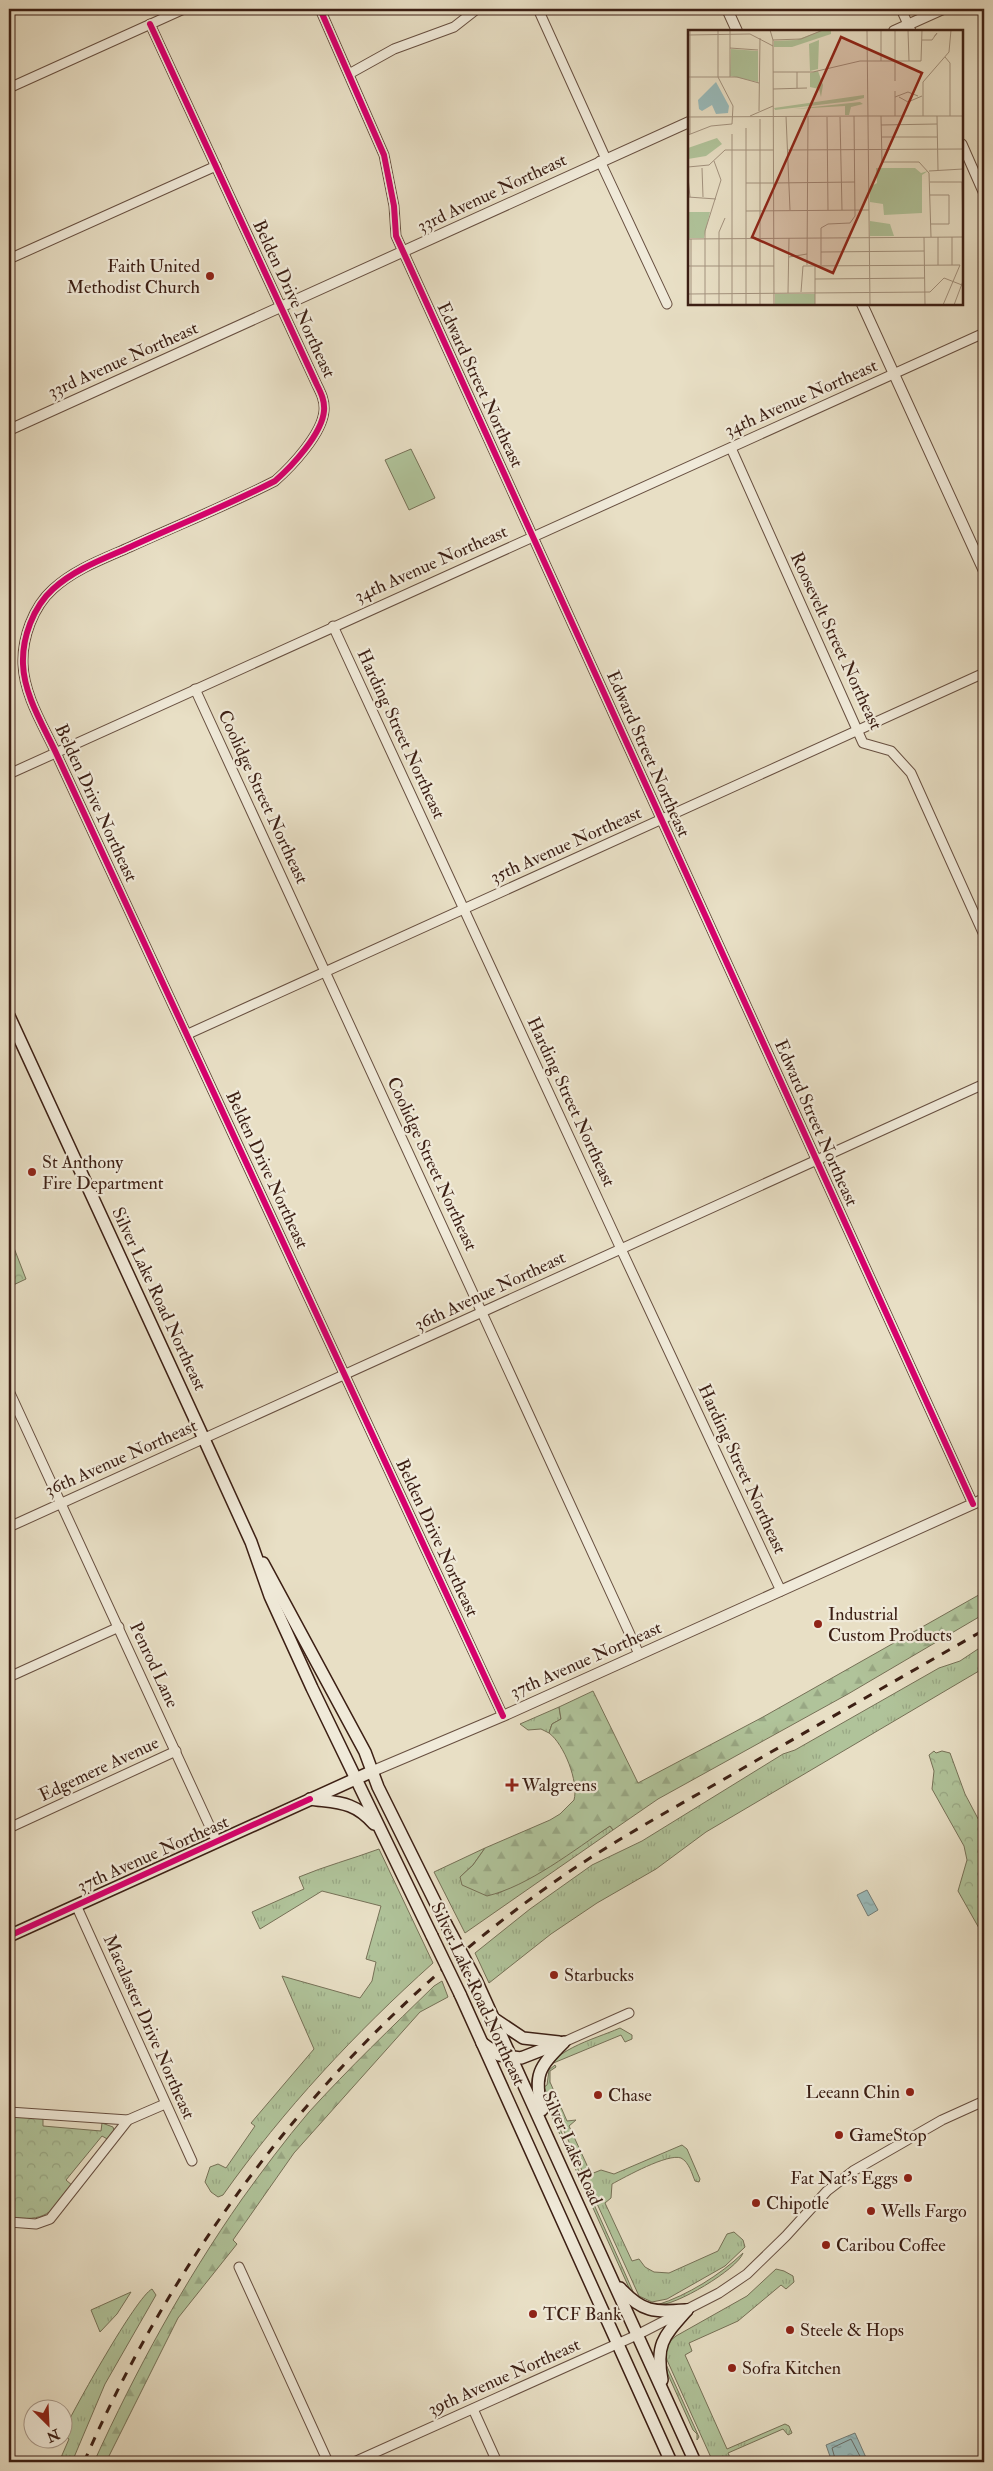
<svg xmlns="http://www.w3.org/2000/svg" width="993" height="2471" viewBox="0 0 993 2471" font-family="'IM FELL Double Pica',serif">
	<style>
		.grass { fill: url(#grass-tufts); stroke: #767157 }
		.forest { fill: url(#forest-firs); stroke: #767157 }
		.park { fill: url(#park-crowns); stroke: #767157 }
		.pitch { fill: #b0c39a; stroke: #767157 }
		.water { fill: url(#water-ripples); stroke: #747d78 }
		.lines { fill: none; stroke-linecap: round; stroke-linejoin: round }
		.shore { stroke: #6a6d68; stroke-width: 1 }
		.minor-casing { stroke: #674f40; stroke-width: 11 }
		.tertiary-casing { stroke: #674f40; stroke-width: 12 }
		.secondary-casing { stroke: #3c1f14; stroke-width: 14 }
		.minor { stroke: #f0ead9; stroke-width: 9 }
		.tertiary { stroke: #f0ead9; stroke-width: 10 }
		.secondary { stroke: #f0ead9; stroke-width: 11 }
		.rail { stroke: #3c1f14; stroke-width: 3; stroke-dasharray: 9 9; stroke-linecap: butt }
		.secondary-bridge-casing { stroke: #3c1f14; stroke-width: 14; stroke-linecap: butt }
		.secondary-bridge { stroke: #f0ead9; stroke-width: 11 }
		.cycleway-casing { stroke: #f0ead9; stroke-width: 9 }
		.cycleway { stroke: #d6006c; stroke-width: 6 }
		.poi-dot { fill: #8f2418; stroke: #f0ead9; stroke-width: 2 }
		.labels { text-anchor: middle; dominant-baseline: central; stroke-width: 4.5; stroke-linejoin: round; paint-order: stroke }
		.street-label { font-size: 18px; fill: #3c1f14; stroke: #f0ead9 }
		.poi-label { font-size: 18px; fill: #3c1f14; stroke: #f0ead9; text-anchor: start }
		.inset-road { fill: none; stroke: #a3927e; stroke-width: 1 }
		.view { fill: #8f2418; fill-opacity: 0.15; stroke: #8f2418; stroke-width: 2.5 }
		.inset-edge { fill: none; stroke: #3c1f14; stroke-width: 2.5 }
	</style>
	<defs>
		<pattern id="grass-tufts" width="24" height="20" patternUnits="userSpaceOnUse" patternTransform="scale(1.25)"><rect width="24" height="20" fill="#b0c39a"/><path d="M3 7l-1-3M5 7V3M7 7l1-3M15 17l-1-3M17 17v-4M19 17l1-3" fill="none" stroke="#98a784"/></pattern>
		<pattern id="forest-firs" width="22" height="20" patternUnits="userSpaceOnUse" patternTransform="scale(1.25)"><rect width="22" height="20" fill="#b0c39a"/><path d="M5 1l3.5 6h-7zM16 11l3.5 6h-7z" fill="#98a784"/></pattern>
		<pattern id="park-crowns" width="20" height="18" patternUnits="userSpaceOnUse" patternTransform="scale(1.25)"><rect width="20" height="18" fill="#b0c39a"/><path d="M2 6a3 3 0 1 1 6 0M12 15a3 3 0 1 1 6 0" fill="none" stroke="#98a784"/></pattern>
		<pattern id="water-ripples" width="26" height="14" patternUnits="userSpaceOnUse" patternTransform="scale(1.25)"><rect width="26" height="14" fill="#9bb"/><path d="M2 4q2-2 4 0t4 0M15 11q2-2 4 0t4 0" fill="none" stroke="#85a0a0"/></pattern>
	</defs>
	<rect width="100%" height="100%" fill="#e8dfc5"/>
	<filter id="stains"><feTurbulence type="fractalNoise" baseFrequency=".004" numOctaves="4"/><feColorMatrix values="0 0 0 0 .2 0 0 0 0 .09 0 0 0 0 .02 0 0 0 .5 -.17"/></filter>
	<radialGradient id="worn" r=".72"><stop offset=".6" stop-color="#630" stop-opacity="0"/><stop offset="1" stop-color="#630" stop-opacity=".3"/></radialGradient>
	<g class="grass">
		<path d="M 984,1645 L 984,1668 L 706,1832 L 656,1869 L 597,1903 L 551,1934 L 489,1983 L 475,1953 L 530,1909 L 592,1865 L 642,1841 L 783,1754 L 795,1750 L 939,1668 L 960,1661 Z"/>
		<path d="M 559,1707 L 561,1719 L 552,1724 L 549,1733 L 541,1729 L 528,1730 L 520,1724 Z"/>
		<path d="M 610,1826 L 613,1830 L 465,1933 L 434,1872 L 485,1848 L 473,1865 L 460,1877 L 497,1894 L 542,1870 Z"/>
		<path d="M 379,1849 L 433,1963 C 355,2033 284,2109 223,2195 L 218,2197 L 211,2192 L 205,2182 L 210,2167 L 218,2164 L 226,2168 L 255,2126 L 251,2123 L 314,2049 L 282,1976 L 360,1998 L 372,1981 L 376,1962 L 366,1959 L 381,1906 L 322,1891 L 260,1929 L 252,1912 L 304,1889 L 299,1877 C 325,1866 352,1859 379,1849 Z"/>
		<path d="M 620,2028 L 632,2035 L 632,2039 L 625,2042 L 621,2035 L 551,2064 L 546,2073 L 545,2082 L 542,2082 C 547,2050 593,2040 620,2028 Z"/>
		<path d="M 555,2065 L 556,2067 L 550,2071 L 550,2082 L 567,2121 L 576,2120 L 569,2126 L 591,2174 L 601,2170 L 614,2174 L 682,2145 L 687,2149 L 700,2179 L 699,2182 L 695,2181 C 692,2174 689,2162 681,2158 C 668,2153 625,2177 612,2184 L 611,2198 L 605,2203 L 632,2261 L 639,2259 L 645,2267 L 654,2272 L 669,2273 L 718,2251 L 727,2234 L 734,2232 L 743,2240 L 745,2247 L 725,2266 L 667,2299 L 652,2302 L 639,2296 L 544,2087 L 547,2085 L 549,2070 Z"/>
		<path d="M 542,2089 L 623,2269 L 635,2296 L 630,2290 L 543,2097 Z"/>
		<path d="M 743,2253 C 738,2269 674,2307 657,2305 C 688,2295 720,2275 743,2253 Z"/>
		<path d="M 776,2269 L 784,2271 L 793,2276 L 794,2282 L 786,2289 L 781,2285 L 738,2321 L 689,2343 L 692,2351 L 685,2355 L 727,2449 L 785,2424 L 789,2426 L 792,2433 L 788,2435 L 783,2429 L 728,2453 L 732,2462 L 713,2462 L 667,2360 C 664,2349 668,2342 676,2336 L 747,2296 Z"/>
		<path d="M 152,2289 L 156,2295 L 105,2384 L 72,2462 L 59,2462 L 69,2439 L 63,2435 L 63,2432 C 74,2409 136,2297 152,2289 Z"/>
		<path d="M 131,2292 L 117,2314 L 100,2332 L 91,2310 Z"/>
		<path d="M 664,2360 L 699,2437 L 697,2440 L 697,2434 L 693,2430 L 665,2368 Z"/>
	</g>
	<g class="forest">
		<path d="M 984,1592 L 984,1614 L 848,1694 L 658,1799 L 613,1830 L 610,1826 C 574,1850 529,1886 487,1896 L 462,1885 L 460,1877 L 473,1865 L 485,1848 L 550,1820 L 560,1814 L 574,1800 C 579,1782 564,1744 549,1733 L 552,1724 L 561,1719 L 559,1707 L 593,1691 L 638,1783 L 763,1717 Z"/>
		<path d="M 442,1981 L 448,1997 L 420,2012 L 294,2153 L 233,2240 L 237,2244 L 178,2318 L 106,2462 L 94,2462 C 136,2370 184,2282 242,2199 C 263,2170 285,2140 309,2112 C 349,2068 392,2027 434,1986 Z"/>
	</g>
	<g class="park">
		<path d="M 9,1235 L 26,1279 L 9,1287 Z"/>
		<path d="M 934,1751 L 936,1753 L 942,1751 L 950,1753 L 965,1794 L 984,1830 L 984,1937 L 958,1891 L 967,1860 L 964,1846 L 932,1789 L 934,1771 L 929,1755 Z"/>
		<path d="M 9,2116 L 43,2118 L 43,2126 L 101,2131 L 102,2123 L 113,2127 L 115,2134 L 109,2140 L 102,2136 L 66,2180 L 73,2186 C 50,2214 46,2222 9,2217 Z"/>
	</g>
	<path class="pitch" d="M 411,449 L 435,498 L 409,510 L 385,460 Z"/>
	<g class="water">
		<path d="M 867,1890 L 878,1910 L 868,1916 L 857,1895 Z"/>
		<path d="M 855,2433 L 868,2462 L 832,2462 L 826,2445 Z"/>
	</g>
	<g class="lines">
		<path class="shore" d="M 836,2462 L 832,2448 L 851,2439 L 863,2462"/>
		<defs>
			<g id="minor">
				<path d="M 320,9 L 384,155 L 394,206 L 396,236 L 973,1504"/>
				<path d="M 538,9 L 606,159"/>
				<path d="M 901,9 L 911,31"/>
				<path d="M 150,24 L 317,385 C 321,393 325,401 324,411 C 322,434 292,466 275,481 C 228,505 178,525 130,547 C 103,559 75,569 53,589 C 33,607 22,638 23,664 C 24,695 43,725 56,753 L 503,1716"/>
				<path d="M 349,74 L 394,49 L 454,27 L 477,9"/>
				<path d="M 9,88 L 184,9"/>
				<path d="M 962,144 L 984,194"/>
				<path d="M 600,161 L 667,304"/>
				<path d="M 9,259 L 216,166"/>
				<path d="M 731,448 L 863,743 L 891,751 L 911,773 L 984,935"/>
				<path d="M 333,626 L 621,1249 L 781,1591"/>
				<path d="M 195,689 L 639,1654"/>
				<path d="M 9,774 L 984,333"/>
				<path d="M 188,1034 L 984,673"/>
				<path d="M 9,1391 L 217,1842"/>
				<path d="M 9,1527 L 984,1084"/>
				<path d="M 9,1677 L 119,1627"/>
				<path d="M 9,1828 L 176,1751"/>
				<path d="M 76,1905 L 192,2161"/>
				<path d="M 564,2042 L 629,2013"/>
				<path d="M 9,2112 L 128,2120"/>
				<path d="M 9,2222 L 36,2224 L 50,2219 L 128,2120 L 165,2104"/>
				<path d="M 239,2267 L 328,2462"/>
				<path d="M 473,2409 L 497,2462"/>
				<path d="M 354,2462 L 637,2335 L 719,2293 L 747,2274 L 786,2236 L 827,2191 L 853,2171 L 942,2120 L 984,2101"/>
			</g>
			<g id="tertiary">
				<path d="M 727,9 L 737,31"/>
				<path d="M 894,31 L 943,9"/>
				<path d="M 862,304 L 984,571"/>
				<path d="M 9,430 L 689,122"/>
				<path d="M 373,1771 L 503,1716 L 984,1499"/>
			</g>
			<g id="secondary">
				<path d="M 9,1016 L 204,1439 L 251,1542 L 270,1596 L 312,1688 L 432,1936"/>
				<path d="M 263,1563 L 365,1752 L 378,1787 L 446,1924"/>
				<path d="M 310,1799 C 338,1803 354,1801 374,1824"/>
				<path d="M 9,1936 L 373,1771"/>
				<path d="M 476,1980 L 695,2462"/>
				<path d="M 460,1994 L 671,2462"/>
				<path d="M 496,2020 L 523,2038 L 559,2042"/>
				<path d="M 482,2043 L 499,2055 L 521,2058 L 557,2044"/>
				<path d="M 542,2110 C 533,2075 539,2067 564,2042"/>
				<path d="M 620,2288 C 643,2313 654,2312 687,2310"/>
				<path d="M 662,2380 C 655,2344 664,2336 687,2310"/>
			</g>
		</defs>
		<use href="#minor" class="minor-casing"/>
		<use href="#tertiary" class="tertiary-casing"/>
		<use href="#secondary" class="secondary-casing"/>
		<use href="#minor" class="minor"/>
		<use href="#tertiary" class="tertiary"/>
		<use href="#secondary" class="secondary"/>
		<path class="rail" d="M 84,2462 C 186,2228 349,2024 560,1878 C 615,1840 674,1808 733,1774 C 816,1726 900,1678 984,1630"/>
		<defs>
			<g id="secondary-bridge">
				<path d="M 446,1924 L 476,1980"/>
				<path d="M 432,1936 L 460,1994"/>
			</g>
		</defs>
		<use href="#secondary-bridge" class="secondary-bridge-casing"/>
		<use href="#secondary-bridge" class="secondary-bridge"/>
		<defs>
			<g id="cycleway">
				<path d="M 320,9 L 384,155 L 394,206 L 396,236 L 973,1504"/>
				<path d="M 150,24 L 317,385 C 321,393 325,401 324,411 C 322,434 292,466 275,481 C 228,505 178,525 130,547 C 103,559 75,569 53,589 C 33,607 22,638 23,664 C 24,695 43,725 56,753 L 503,1716"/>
				<path d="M 9,1936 L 310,1799"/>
			</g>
		</defs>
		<use href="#cycleway" class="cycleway-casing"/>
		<use href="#cycleway" class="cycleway"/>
	</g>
	<g class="poi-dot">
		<circle cx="210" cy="276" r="5"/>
		<circle cx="32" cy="1172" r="5"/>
		<circle cx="818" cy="1624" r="5"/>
		<path d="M509.5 1777.5h5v5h5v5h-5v5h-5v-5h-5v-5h5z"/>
		<circle cx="554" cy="1975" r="5"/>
		<circle cx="910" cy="2092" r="5"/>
		<circle cx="598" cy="2095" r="5"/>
		<circle cx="839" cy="2135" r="5"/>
		<circle cx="908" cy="2178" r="5"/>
		<circle cx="756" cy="2203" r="5"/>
		<circle cx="871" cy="2211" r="5"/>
		<circle cx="826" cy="2245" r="5"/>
		<circle cx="533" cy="2314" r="5"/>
		<circle cx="790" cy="2330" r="5"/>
		<circle cx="732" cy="2368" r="5"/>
	</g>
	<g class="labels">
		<g class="street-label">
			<text transform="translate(492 193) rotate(-25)">33rd Avenue Northeast</text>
			<text transform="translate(294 299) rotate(65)">Belden Drive Northeast</text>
			<text transform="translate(123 360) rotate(-24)">33rd Avenue Northeast</text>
			<text transform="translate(480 385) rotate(65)">Edward Street Northeast</text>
			<text transform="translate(801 398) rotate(-24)">34th Avenue Northeast</text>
			<text transform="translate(431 564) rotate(-24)">34th Avenue Northeast</text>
			<text transform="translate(836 641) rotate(65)">Roosevelt Street Northeast</text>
			<text transform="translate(401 734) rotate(65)">Harding Street Northeast</text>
			<text transform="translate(648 754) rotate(66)">Edward Street Northeast</text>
			<text transform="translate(263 797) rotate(65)">Coolidge Street Northeast</text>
			<text transform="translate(96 803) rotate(65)">Belden Drive Northeast</text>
			<text transform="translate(566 845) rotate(-24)">35th Avenue Northeast</text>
			<text transform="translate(571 1102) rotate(65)">Harding Street Northeast</text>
			<text transform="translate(816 1123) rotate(66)">Edward Street Northeast</text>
			<text transform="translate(432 1164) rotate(65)">Coolidge Street Northeast</text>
			<text transform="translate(267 1170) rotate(65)">Belden Drive Northeast</text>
			<text transform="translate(490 1291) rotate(-25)">36th Avenue Northeast</text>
			<text transform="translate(159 1299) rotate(65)">Silver Lake Road Northeast</text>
			<text transform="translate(121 1458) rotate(-24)">36th Avenue Northeast</text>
			<text transform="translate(742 1469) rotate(65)">Harding Street Northeast</text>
			<text transform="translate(437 1538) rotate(65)">Belden Drive Northeast</text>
			<text transform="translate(586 1660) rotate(-24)">37th Avenue Northeast</text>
			<text transform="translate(154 1665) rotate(65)">Penrod Lane</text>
			<text transform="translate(99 1769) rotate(-25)">Edgemere Avenue</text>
			<text transform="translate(153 1854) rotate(-24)">37th Avenue Northeast</text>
			<text transform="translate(478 1994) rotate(65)">Silver Lake Road Northeast</text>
			<text transform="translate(149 2027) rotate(66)">Macalaster Drive Northeast</text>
			<text transform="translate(572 2148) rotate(66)">Silver Lake Road</text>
			<text transform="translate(504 2377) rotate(-24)">39th Avenue Northeast</text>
		</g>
		<g class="poi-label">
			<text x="200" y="266" text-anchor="end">Faith United<tspan x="200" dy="21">Methodist Church</tspan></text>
			<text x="42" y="1162">St Anthony<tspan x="42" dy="21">Fire Department</tspan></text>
			<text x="828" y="1614">Industrial<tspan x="828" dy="21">Custom Products</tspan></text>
			<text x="522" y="1785">Walgreens</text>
			<text x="564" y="1975">Starbucks</text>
			<text x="900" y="2092" text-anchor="end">Leeann Chin</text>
			<text x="608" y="2095">Chase</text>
			<text x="849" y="2135">GameStop</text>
			<text x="898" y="2178" text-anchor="end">Fat Nat's Eggs</text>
			<text x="766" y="2203">Chipotle</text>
			<text x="881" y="2211">Wells Fargo</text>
			<text x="836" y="2245">Caribou Coffee</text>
			<text x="543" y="2314">TCF Bank</text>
			<text x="800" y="2330">Steele &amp; Hops</text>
			<text x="742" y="2368">Sofra Kitchen</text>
		</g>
	</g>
	<g transform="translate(688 30)">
		<rect width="275" height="275" fill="#e8dfc5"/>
		<path d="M 176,65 L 176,68 L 164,71 L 87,80 L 86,78 Z" fill="#b0c39a"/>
		<path d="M 172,72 L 175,74 L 163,77 L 161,85 L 157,85 L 157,76 L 106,79 ZM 29,108 L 34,114 L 18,126 L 0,129 L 0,118 Z" fill="#b0c39a"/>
		<path d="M 87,264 L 127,264 L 127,275 L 87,275 Z" fill="#b0c39a"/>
		<path d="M 135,0 L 143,0 L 143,4 L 104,17 L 86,17 L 86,11 L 108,10 ZM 131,10 L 130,39 L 122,41 L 121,14 ZM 43,19 L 70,21 L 70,52 L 42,46 ZM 130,41 L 135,55 L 133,67 L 131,59 L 122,57 L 122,43 ZM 188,138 L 227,138 L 233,143 L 240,141 L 234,145 L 234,183 L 196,185 L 195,174 L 182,172 L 182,157 L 189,153 ZM 0,182 L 22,182 L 16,208 L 0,208 ZM 182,191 L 202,194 L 206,206 L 182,206 Z" fill="#b0c39a"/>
		<path d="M 55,22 L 68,22 L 69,35 L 59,32 ZM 220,142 L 233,157 L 230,163 L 224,163 L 213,150 L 214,144 ZM 205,149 L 211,149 L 219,165 L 205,165 ZM210 174a8 8 0 1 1 16 0a8 8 0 1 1-16 0Z" fill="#b0c39a"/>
		<path d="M 28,52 L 41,76 L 40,83 L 28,84 L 24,75 L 14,81 L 11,79 L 10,70 Z" fill="#9bb"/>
		<path class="inset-road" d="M 42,0 L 42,47M 82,0 L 85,10 L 86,275M 179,0 L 182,275M 193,0 L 193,31M 207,0 L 207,51M 220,0 L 221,31M 0,5 L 62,4 L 85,16M 85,10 L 113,9 L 135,0M 234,10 L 244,10 L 249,3 L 246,7M 42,18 L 70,20M 257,27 L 262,33 L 262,86M 85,42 L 125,42 L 172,31 L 233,31 L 234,0M 0,47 L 49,47 L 71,53M 109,58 L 109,42M 85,59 L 119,58M 207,61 L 207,86M 207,67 L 220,62 L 230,66M 211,67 L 220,72 L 234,66M 71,81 L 72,8M 62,86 L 85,76M 98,86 L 102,180M 178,86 L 275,86M 193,86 L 194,132 L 231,132 L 241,143 L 243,207M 235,86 L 235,52 L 261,22 L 263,0M 249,86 L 250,140M 0,87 L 178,86M 139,87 L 140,180M 152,87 L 154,180M 72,89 L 72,275M 193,95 L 249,94M 58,98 L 58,275M 2,104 L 2,0M 0,105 L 23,96 L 44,94 L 45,76 L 30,47 L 30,0M 194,107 L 249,107M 44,120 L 44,275M 44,120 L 44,104M 99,120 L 275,119M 0,137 L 21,135 L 37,120 L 86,120M 14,138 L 15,167M 241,141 L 275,139M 0,147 L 2,167M 242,152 L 275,152M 274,152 L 275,207M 58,153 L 86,153M 86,153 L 167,152M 242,165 L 261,165 L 261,194 L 243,194M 0,167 L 28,169M 58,181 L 181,180M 236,207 L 237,275M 250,207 L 250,235M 264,207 L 264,235M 0,209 L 275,207M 133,222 L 236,221M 101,227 L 119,224M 119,235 L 120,86M 127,235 L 127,275M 133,235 L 133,198 L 140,194 L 162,193 L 167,186 L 166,86M 0,236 L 86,236M 127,249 L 237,248M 113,262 L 115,236 L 272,235 L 255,275M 100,263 L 101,208M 0,264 L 242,262 L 256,248 L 274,255M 3,275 L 3,209M 17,275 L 17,201 L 33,150 L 26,131M 31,275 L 31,202 L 37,188M 266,275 L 275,251"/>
		<path class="view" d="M 153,7 L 234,43 L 145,243 L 64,207 Z"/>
		<rect width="275" height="275" class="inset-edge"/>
	</g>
	<rect width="993" height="2471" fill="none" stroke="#e8dfc5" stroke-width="30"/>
	<rect x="10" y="10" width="973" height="2451" fill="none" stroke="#3c1f14" stroke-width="2.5"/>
	<rect x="15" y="15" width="963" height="2441" fill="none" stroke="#3c1f14"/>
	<g transform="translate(48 2424) rotate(156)"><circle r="24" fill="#f0ead9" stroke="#a8998a"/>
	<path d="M0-4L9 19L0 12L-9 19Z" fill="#8f2418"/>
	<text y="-8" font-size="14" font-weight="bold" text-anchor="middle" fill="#3c1f14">N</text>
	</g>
	<rect width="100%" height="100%" filter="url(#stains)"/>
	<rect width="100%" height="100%" fill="url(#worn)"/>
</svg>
